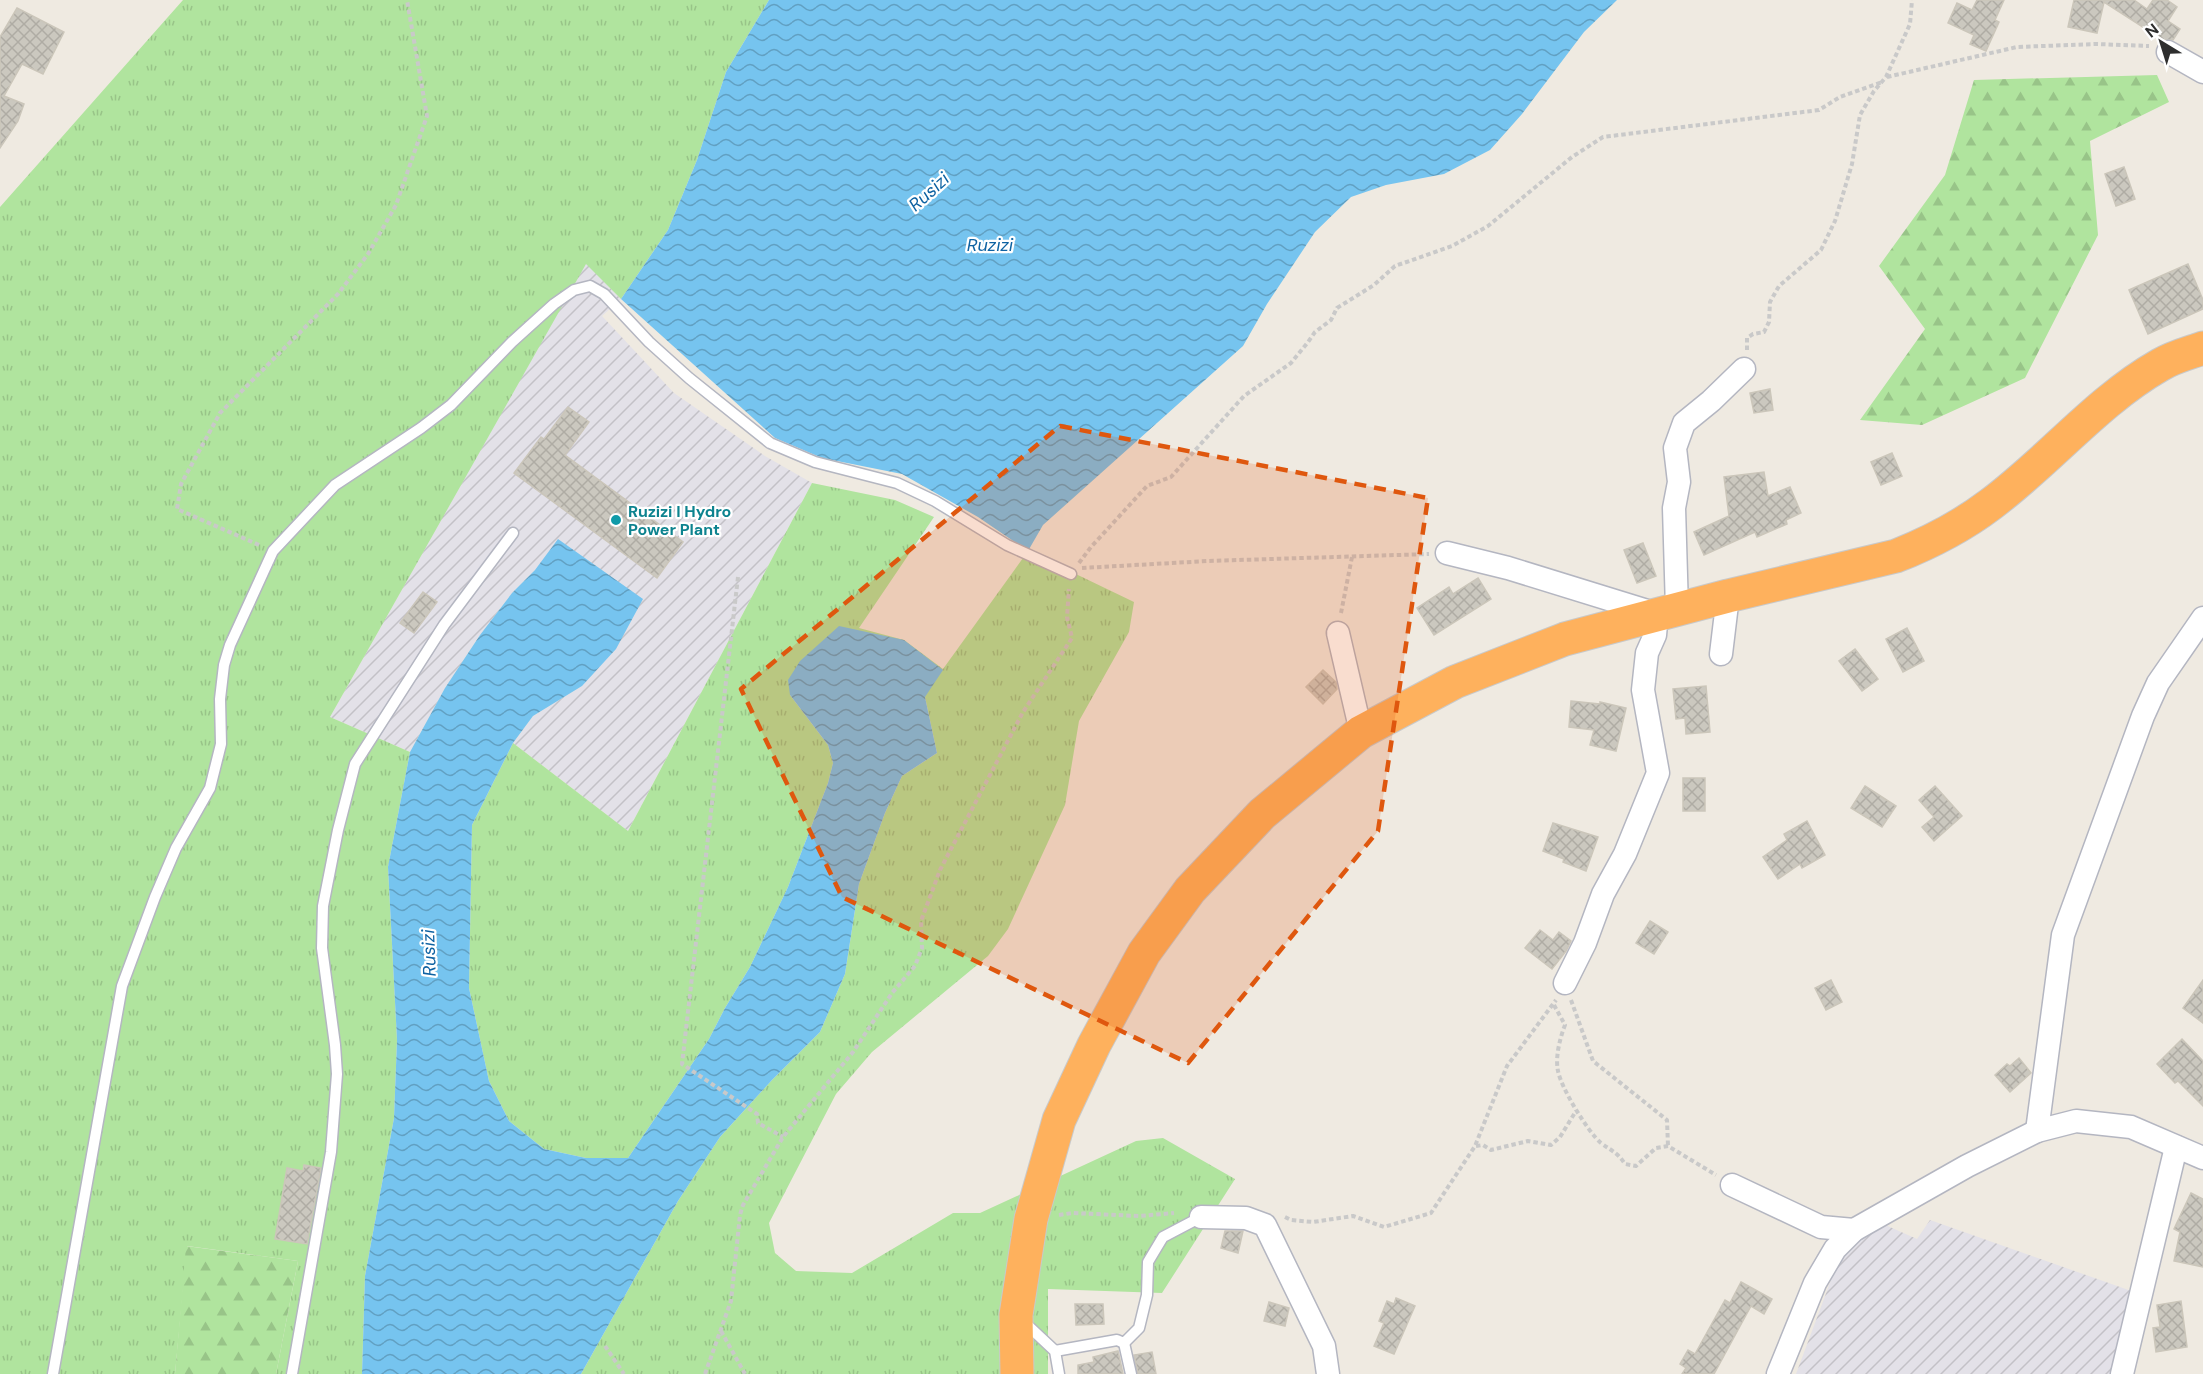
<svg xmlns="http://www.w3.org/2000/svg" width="2203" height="1374" viewBox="0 0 2203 1374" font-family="'DM Sans',sans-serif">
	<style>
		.industrial { fill: url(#industrial-furrows) }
		.grass { fill: url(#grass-tufts) }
		.forest { fill: url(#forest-firs) }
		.water { fill: url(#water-waves) }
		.building { fill: url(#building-cross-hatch); stroke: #cbc6ba; stroke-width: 1.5 }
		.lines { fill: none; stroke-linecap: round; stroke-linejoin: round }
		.lane-casing { stroke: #b4b6c1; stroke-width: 13 }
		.street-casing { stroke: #b4b6c1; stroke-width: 25 }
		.highway-casing { stroke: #c9c9c9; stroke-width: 35 }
		.path { stroke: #c9c9c9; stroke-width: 4; stroke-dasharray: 4.5 3; stroke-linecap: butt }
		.lane { stroke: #fff; stroke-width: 10 }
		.street { stroke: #fff; stroke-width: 22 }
		.highway { stroke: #feb15d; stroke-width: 33 }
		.marked { fill: #df570e; fill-opacity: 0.2; stroke: #df570e; stroke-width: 4.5; stroke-dasharray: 12 8; stroke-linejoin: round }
		.culture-dot { fill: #0f9aa8; stroke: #fff; stroke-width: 2 }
		.labels { text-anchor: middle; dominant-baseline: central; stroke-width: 4.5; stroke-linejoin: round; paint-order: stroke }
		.culture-label { font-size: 16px; font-weight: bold; fill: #0d838f; stroke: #fff; text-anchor: start }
		.water-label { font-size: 18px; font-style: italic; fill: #0e62a2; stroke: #fff }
	</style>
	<defs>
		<pattern id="industrial-furrows" width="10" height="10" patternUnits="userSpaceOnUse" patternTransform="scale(1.5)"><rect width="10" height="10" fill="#e3e1e8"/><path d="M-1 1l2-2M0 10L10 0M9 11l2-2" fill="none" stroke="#c3c1c7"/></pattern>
		<pattern id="grass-tufts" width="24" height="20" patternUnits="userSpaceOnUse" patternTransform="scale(1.5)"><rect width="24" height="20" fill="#b0e49e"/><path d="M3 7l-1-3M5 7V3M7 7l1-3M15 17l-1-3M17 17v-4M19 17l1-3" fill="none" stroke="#98c488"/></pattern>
		<pattern id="forest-firs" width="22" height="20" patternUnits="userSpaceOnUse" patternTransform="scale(1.5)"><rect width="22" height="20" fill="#b0e49e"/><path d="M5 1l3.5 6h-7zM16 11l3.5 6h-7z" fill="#98c488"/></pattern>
		<pattern id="water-waves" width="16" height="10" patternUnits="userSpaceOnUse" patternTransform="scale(1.5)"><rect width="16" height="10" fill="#76c4ef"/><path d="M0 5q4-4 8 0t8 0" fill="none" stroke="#61a0c2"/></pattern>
		<pattern id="building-cross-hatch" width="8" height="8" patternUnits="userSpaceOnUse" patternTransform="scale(1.5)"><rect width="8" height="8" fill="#cbc8bf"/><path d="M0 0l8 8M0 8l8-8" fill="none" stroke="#afaca4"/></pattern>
	</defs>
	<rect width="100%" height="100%" fill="#efeae1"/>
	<g class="industrial">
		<path d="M 586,263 L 621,299 L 602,316 L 674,393 L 765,456 L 812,483 L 628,831 L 513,743 L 533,716 L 582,686 L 535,570 L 512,593 L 480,635 L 445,688 L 410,752 L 330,717 Z"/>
		<path d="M 1874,1220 L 1917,1239 L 1930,1220 L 2137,1293 L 2110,1374 L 1796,1374 L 1844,1245 Z"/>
	</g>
	<g class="grass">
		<path d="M 183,0 L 769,0 L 726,72 L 697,160 L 668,230 L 621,299 L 586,264 L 330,717 L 410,752 L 388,867 L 397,1040 L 394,1118 L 365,1276 L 362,1374 L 276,1374 L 298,1261 L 187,1246 L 175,1374 L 0,1374 L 0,207 Z"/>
		<path d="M 812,483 L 895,500 L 934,517 L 859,628 L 904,640 L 943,669 L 1028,551 L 1134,602 L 1129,632 L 1079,721 L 1065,805 L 1008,929 L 988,956 L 872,1052 L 836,1094 L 769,1223 L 775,1253 L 796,1271 L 852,1273 L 953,1213 L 980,1213 L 1136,1141 L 1163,1138 L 1235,1179 L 1162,1293 L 1048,1289 L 1048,1374 L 581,1374 L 678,1201 L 720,1137 L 772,1080 L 820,1032 L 845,974 L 859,884 L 885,813 L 902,776 L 937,753 L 925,697 L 790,695 L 828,745 L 833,763 L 828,783 L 788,887 L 750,967 L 725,1008 L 709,1039 L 628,1158 L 586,1158 L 544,1149 L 509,1121 L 489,1081 L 469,988 L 472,825 L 513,743 L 628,831 Z"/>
	</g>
	<g class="forest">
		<path d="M 2157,75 L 2169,102 L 2090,141 L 2098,235 L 2025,378 L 1922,425 L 1860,420 L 1925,329 L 1879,266 L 1945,175 L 1974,80 Z"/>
		<path d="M 186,1246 L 298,1261 L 276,1374 L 175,1374 Z"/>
	</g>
	<g class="water">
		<path d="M 769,0 L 1617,0 L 1584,32 L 1522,114 L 1490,150 L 1444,174 L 1386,185 L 1351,197 L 1315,232 L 1267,304 L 1243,346 L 1043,525 L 1028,551 L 978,517 L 902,474 L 822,458 L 775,438 L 621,299 L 668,230 L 697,160 L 726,72 Z"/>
		<path d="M 558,539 L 643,599 L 616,649 L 582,686 L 533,716 L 513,743 L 472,825 L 469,988 L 489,1081 L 509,1121 L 544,1149 L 586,1158 L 628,1158 L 709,1039 L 725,1008 L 750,967 L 788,887 L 828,783 L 833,763 L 828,745 L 790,695 L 788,680 L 800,661 L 839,626 L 904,640 L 943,670 L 925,697 L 937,753 L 902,776 L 885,813 L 859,884 L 845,974 L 820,1032 L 772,1080 L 720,1137 L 678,1201 L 581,1374 L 362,1374 L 365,1276 L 394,1118 L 397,1040 L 388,867 L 410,752 L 445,688 L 480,635 L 512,593 L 535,570 Z"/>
	</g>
	<g class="building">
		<path d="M 1977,0 L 2004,0 L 1995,20 L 1999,22 L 1986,51 L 1970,44 L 1974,35 L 1948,23 L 1957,3 L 1972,10 Z"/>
		<path d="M 2074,0 L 2134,0 L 2147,9 L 2153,0 L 2167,0 L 2177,7 L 2168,21 L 2180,29 L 2173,40 L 2163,40 L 2104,2 L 2097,33 L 2068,27 Z"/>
		<path d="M 17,8 L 64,32 L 43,74 L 22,64 L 4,96 L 24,104 L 18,121 L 0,148 L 0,37 Z"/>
		<path d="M 2124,167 L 2135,199 L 2116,206 L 2105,174 Z"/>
		<path d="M 2188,264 L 2203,300 L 2203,309 L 2148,334 L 2129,290 Z"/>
		<path d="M 1770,389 L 1773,410 L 1754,413 L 1750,393 Z"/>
		<path d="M 568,407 L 589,422 L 565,455 L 683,542 L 657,578 L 514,473 L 541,437 L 544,439 Z"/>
		<path d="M 1892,453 L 1902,476 L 1881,485 L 1871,462 Z"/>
		<path d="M 1764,472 L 1768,496 L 1790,487 L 1801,513 L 1786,520 L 1787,524 L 1757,537 L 1755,532 L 1704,555 L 1694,532 L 1729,516 L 1724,477 Z"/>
		<path d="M 1643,543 L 1656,576 L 1637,583 L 1624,550 Z"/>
		<path d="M 1478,578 L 1491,599 L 1434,635 L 1417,608 L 1449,587 L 1453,594 Z"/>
		<path d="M 423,592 L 437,602 L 414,633 L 400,623 Z"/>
		<path d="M 1907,628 L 1924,661 L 1903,672 L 1886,639 Z"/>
		<path d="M 1855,649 L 1878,679 L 1862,691 L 1839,661 Z"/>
		<path d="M 1323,670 L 1336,682 L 1337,689 L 1323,704 L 1306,687 Z"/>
		<path d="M 1706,686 L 1710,732 L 1686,734 L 1685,718 L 1676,719 L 1673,689 Z"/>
		<path d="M 1571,701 L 1600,704 L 1600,702 L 1626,708 L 1616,751 L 1590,745 L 1594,730 L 1569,727 Z"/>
		<rect x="1683" y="778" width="22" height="33"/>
		<path d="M 1865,786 L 1896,806 L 1882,827 L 1851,808 Z"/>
		<path d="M 1935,786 L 1962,816 L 1934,841 L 1922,827 L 1934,817 L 1919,800 Z"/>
		<path d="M 1807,821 L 1825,855 L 1802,868 L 1800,864 L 1778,879 L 1763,857 L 1787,840 L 1784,834 Z"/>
		<path d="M 1553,823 L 1598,837 L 1586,871 L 1563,862 L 1564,859 L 1543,851 Z"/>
		<path d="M 1650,921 L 1668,932 L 1654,954 L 1636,943 Z"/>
		<path d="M 1540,930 L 1553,940 L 1559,932 L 1571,941 L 1566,951 L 1552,969 L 1525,948 Z"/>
		<path d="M 1831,980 L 1842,1002 L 1826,1010 L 1815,988 Z"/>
		<path d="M 2203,980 L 2203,1023 L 2183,1008 Z"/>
		<path d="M 2182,1039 L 2203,1061 L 2203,1106 L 2178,1081 L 2175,1083 L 2157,1064 Z"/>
		<path d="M 2019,1058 L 2031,1073 L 2010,1092 L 1995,1075 L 2007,1064 L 2010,1066 Z"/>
		<path d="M 304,1165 L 321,1168 L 307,1244 L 275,1239 L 287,1168 L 303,1171 Z"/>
		<path d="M 2191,1193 L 2203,1199 L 2203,1267 L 2174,1261 L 2180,1232 L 2174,1229 Z"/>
		<path d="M 1225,1231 L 1243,1231 L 1238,1253 L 1221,1248 Z"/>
		<path d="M 1741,1282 L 1772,1299 L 1764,1314 L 1751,1306 L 1714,1374 L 1682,1374 L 1686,1368 L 1680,1364 L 1688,1350 L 1695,1354 L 1725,1300 L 1730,1303 Z"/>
		<path d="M 1396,1298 L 1415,1306 L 1394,1354 L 1374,1346 L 1384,1323 L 1379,1321 L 1387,1301 L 1394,1304 Z"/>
		<path d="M 2181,1301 L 2187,1347 L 2156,1352 L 2153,1328 L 2160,1327 L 2157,1305 Z"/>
		<path d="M 1269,1302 L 1289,1308 L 1285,1326 L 1264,1321 Z"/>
		<path d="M 1075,1304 L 1103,1304 L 1104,1324 L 1076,1325 Z"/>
		<path d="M 1118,1351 L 1123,1374 L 1078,1374 L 1078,1365 L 1094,1362 L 1093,1357 Z"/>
		<path d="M 1152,1352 L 1156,1374 L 1138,1374 L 1134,1355 Z"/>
	</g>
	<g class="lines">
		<defs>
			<g id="lane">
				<path d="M 1023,1321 L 1055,1351 L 1059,1374"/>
				<path d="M 1124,1343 L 1131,1374"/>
				<path d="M 1055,1351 L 1117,1340 L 1124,1343 L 1139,1328 L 1147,1295 L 1148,1262 L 1163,1237 L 1201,1217"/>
				<path d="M 53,1374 L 122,986 L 155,897 L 176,848 L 210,788 L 221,744 L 220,699 L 224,665 L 230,645 L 273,551 L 335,485 L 421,428 L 451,405 L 512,342 L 554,304 L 574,290 L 590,286 L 604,294 L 649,342 L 689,378 L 770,443 L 815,462 L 897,483 L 935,501 L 1007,545 L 1071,574"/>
				<path d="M 292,1374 L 331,1152 L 337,1074 L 335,1045 L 322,948 L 323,906 L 338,830 L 355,764 L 444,625 L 513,533"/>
			</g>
			<g id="street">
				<path d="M 2168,52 L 2203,72"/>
				<path d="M 1447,553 L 1508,568 L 1657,614 L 1655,635 L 1647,653 L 1643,690 L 1658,773 L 1625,854 L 1603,894 L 1585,943 L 1565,983"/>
				<path d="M 1677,609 L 1674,508 L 1679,482 L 1675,448 L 1684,423 L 1711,401 L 1744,369"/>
				<path d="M 1338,633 L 1361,732"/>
				<path d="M 1721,654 L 1728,596"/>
				<path d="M 2037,1131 L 2063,935 L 2143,716 L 2158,683 L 2203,618"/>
				<path d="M 1732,1185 L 1821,1227 L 1854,1230"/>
				<path d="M 1201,1217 L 1246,1218 L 1265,1225 L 1324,1346 L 1328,1374"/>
				<path d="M 1778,1374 L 1815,1283 L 1835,1249 L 1854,1230 L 1967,1166 L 2037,1131 L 2076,1121 L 2131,1127 L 2203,1158"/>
				<path d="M 2122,1374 L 2176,1147"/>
			</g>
			<path id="highway" d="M 1017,1374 L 1016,1315 L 1031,1219 L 1059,1120 L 1094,1045 L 1144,953 L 1190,890 L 1262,814 L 1361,732 L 1455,682 L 1565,639 L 1728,596 L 1896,556 C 1929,543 1962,526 1991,504 C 2050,460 2097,401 2160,365 C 2173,357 2189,353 2203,348"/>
		</defs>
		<use href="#lane" class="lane-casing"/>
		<use href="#street" class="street-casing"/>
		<use href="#highway" class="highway-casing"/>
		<g class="path">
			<path d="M 1887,77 L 2017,47 L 2096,44 L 2149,46"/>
			<path d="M 1747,350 L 1747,338 L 1753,334 L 1764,332 L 1769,322 L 1770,302 L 1779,286 L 1821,250 L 1835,221 L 1852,164 L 1860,115 L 1874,91 L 1886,77 L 1910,24 L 1912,0"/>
			<path d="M 259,545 L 177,509 L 181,484 L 220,413 L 338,294 L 368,254 L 396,205 L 427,116 L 407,0"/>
			<path d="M 1079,563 L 1091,547 L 1147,486 L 1171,477 L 1244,396 L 1291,363 L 1308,342 L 1315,332 L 1331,320 L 1337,308 L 1374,285 L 1395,266 L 1452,246 L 1488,226 L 1572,157 L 1603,137 L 1819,110 L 1840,97 L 1882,82"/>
			<path d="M 1082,568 L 1208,561 L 1429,554"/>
			<path d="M 738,577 L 682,1064 L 757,1114 L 758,1123 L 783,1137"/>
			<path d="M 1341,613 L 1352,557"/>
			<path d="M 1571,1000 L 1593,1061 L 1667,1120 L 1668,1146"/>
			<path d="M 1554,1005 L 1565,1025 C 1560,1038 1555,1057 1558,1071 C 1561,1088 1588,1132 1601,1143 C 1613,1152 1616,1151 1625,1164 L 1636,1166 L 1656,1148 L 1668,1146 L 1716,1175"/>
			<path d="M 1476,1146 L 1483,1145 L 1491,1150 L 1528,1141 L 1551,1145 L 1560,1137 L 1576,1111"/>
			<path d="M 1059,1215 L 1072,1213 L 1139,1216 L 1174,1213"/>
			<path d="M 1285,1217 L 1291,1220 L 1313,1222 L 1353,1216 L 1384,1227 L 1431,1213 L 1475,1146 L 1507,1066 L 1556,1000"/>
			<path d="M 721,1331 L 745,1374"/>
			<path d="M 605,1346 L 624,1374"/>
			<path d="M 705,1374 L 731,1301 L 740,1215 L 743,1205 L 783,1137 L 853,1052 L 892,993 L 915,966 L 922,948 L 921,921 L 940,870 L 1023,712 L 1072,638 L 1067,617 L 1069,589"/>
		</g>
		<use href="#lane" class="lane"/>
		<use href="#street" class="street"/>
		<use href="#highway" class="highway"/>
	</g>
	<path class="marked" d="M 1060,426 L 1428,498 L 1378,831 L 1188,1063 L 842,897 L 741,689 Z"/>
	<circle class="culture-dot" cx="616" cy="520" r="6"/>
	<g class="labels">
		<g class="culture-label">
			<text x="628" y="511">Ruzizi I Hydro<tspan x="628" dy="18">Power Plant</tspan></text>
		</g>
		<g class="water-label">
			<text transform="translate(929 192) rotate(-42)">Rusizi</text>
			<text x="990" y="245">Ruzizi</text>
			<text transform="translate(429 953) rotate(-92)">Rusizi</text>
		</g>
	</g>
	<g transform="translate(2161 42) rotate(322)" stroke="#ffffff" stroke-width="4.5" paint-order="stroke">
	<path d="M0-4.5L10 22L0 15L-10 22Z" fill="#2e2e2e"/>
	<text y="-9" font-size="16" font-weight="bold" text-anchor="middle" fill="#2e2e2e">N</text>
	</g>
</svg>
